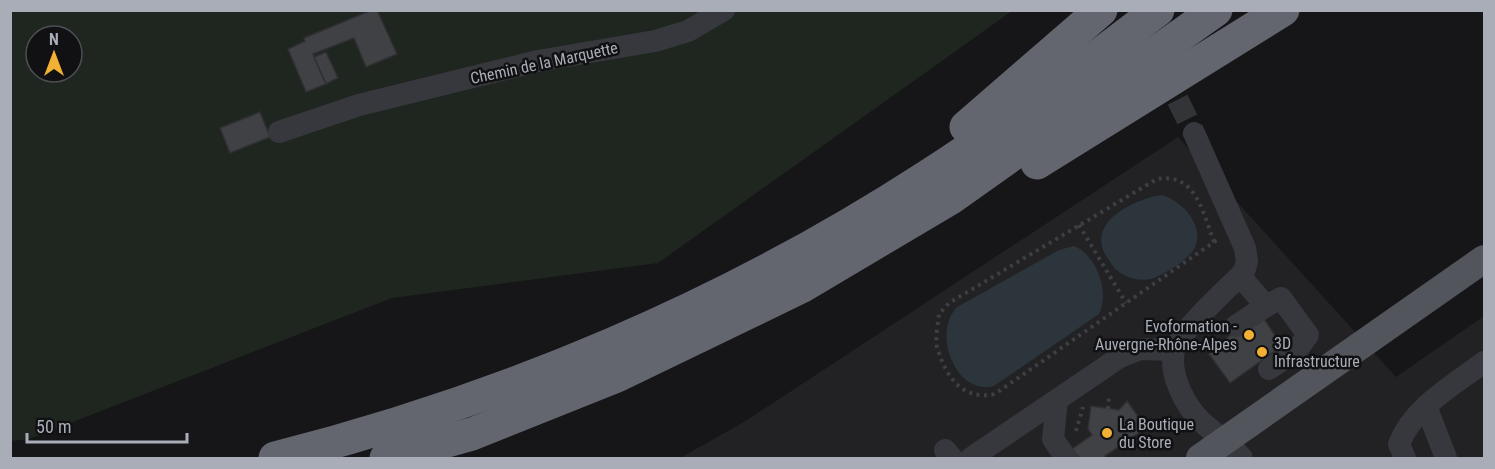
<svg xmlns="http://www.w3.org/2000/svg" width="1495" height="469" viewBox="0 0 1495 469" font-family="'Roboto Condensed',sans-serif">
	<style>
		.built { fill: #222225 }
		.green { fill: #1e261f; fill-rule: evenodd }
		.water { fill: #2c353c }
		.building { fill: #404145; stroke: #303034; stroke-width: 1.5 }
		.lines { fill: none; stroke-linecap: round; stroke-linejoin: round }
		.minor-tunnel { stroke: #333438; stroke-width: 22; stroke-dasharray: 22 11; stroke-linecap: butt }
		.path { stroke: #3d3f44; stroke-width: 4; stroke-dasharray: 3 4.5; stroke-linecap: butt }
		.minor { stroke: #37383d; stroke-width: 22 }
		.major { stroke: #53555c; stroke-width: 28 }
		.highway { stroke: #63666e; stroke-width: 33 }
		.poi-dot { fill: #f2b134; stroke: #111113; stroke-width: 2 }
		.labels { text-anchor: middle; dominant-baseline: central; stroke-width: 5; stroke-linejoin: round; paint-order: stroke }
		.street-label { font-size: 16px; fill: #a8adb8; stroke: #111113 }
		.poi-label { font-size: 16px; fill: #a8adb8; stroke: #111113; text-anchor: start }
	</style>
	<rect width="100%" height="100%" fill="#161618"/>
	<path class="built" d="M 1178,137 L 1396,377 L 1484,316 L 1484,458 L 680,458 L 744,422 Z"/>
	<path class="green" d="M 11,11 L 1012,11 L 658,263 L 392,298 L 29,439 L 11,441 ZM 36,36 L 72,36 L 72,72 L 36,72 Z"/>
	<g class="water">
		<path d="M 1162,195 C 1181,200 1205,225 1195,247 C 1190,259 1163,275 1151,279 C 1142,281 1131,279 1124,275 C 1117,272 1112,265 1108,259 C 1083,224 1133,199 1162,195 Z"/>
		<path d="M 1074,246 C 1097,255 1110,293 1099,314 L 994,386 C 957,397 931,334 957,307 L 1059,250 Z"/>
	</g>
	<g class="building">
		<path d="M 372,10 L 377,10 L 397,54 L 366,67 L 354,38 L 313,54 L 326,84 L 306,92 L 288,49 L 305,41 L 304,38 Z"/>
		<path d="M 326,52 L 338,78 L 326,84 L 314,57 Z"/>
		<path d="M 260,112 L 270,137 L 230,153 L 220,128 Z"/>
		<path d="M 1262,316 L 1282,346 L 1230,383 L 1209,354 L 1229,336 Z"/>
		<path d="M 1127,401 L 1146,428 L 1105,456 L 1105,458 L 1079,458 L 1072,449 L 1092,435 L 1088,429 L 1091,406 L 1119,410 Z"/>
	</g>
	<g class="lines">
		<path class="minor-tunnel" d="M 1163,70 L 1194,133"/>
		<g class="path">
			<path d="M 1079,225 L 1126,303"/>
			<path d="M 1214,242 C 1203,213 1196,172 1157,179 L 949,303 L 939,314 C 938,324 935,337 937,347 C 946,377 962,401 995,394 L 1214,242 L 1220,238"/>
			<path d="M 1108,409 L 1109,395"/>
			<path d="M 1076,431 L 1083,407"/>
		</g>
		<g class="minor">
			<path d="M 279,132 L 359,105 L 538,61 L 655,41 L 688,31 L 724,10"/>
			<path d="M 1194,133 L 1245,248 L 1247,261 L 1244,272 C 1229,287 1178,333 1174,351 C 1169,375 1185,406 1202,422 C 1217,436 1227,440 1242,458"/>
			<path d="M 1240,276 L 1266,306 L 1281,298 L 1308,335 L 1297,350 L 1269,369"/>
			<path d="M 1236,326 L 1266,306"/>
			<path d="M 1057,400 L 1053,439 L 1066,458"/>
			<path d="M 1426,406 L 1446,458"/>
			<path d="M 945,450 L 952,458"/>
			<path d="M 971,458 L 1120,357 L 1140,349 L 1174,350"/>
			<path d="M 1405,458 L 1399,444 C 1413,407 1454,385 1484,362"/>
		</g>
		<path class="major" d="M 1200,458 L 1484,259"/>
		<g class="highway">
			<path d="M 966,127 L 1101,10"/>
			<path d="M 1037,163 L 1283,10"/>
			<path d="M 275,458 C 504,400 727,306 926,177 C 1006,126 1083,68 1158,10"/>
			<path d="M 386,458 L 472,434 L 617,376 L 801,287 L 951,198 L 1216,10"/>
		</g>
	</g>
	<g class="poi-dot">
		<circle cx="1249" cy="335" r="6"/>
		<circle cx="1262" cy="352" r="6"/>
		<circle cx="1107" cy="433" r="6"/>
	</g>
	<g class="labels">
		<g class="street-label">
			<text transform="translate(544 63) rotate(-12)">Chemin de la Marquette</text>
		</g>
		<g class="poi-label">
			<text x="1237" y="326" text-anchor="end">Evoformation -<tspan x="1237" dy="18">Auvergne-Rhône-Alpes</tspan></text>
			<text x="1274" y="343">3D<tspan x="1274" dy="18">Infrastructure</tspan></text>
			<text x="1119" y="424">La Boutique<tspan x="1119" dy="18">du Store</tspan></text>
		</g>
	</g>
	<rect width="1495" height="469" fill="none" stroke="#a8adb8" stroke-width="24"/>
	<g transform="translate(54 54)"><circle r="28" fill="#111113" stroke="#4d4f55" stroke-width="1.5"/>
	<path d="M0-4.5L10 22L0 15L-10 22Z" fill="#f2b134"/>
	<text y="-9" font-size="16" font-weight="bold" text-anchor="middle" fill="#a8adb8">N</text>
	</g>
	<path d="M27 433v9h160v-9" fill="none" stroke="#a8adb8" stroke-width="3"/>
	<text x="36" y="433" font-size="18" fill="#a8adb8" stroke="#111113" stroke-width="4.5" paint-order="stroke">50 m</text>
</svg>
